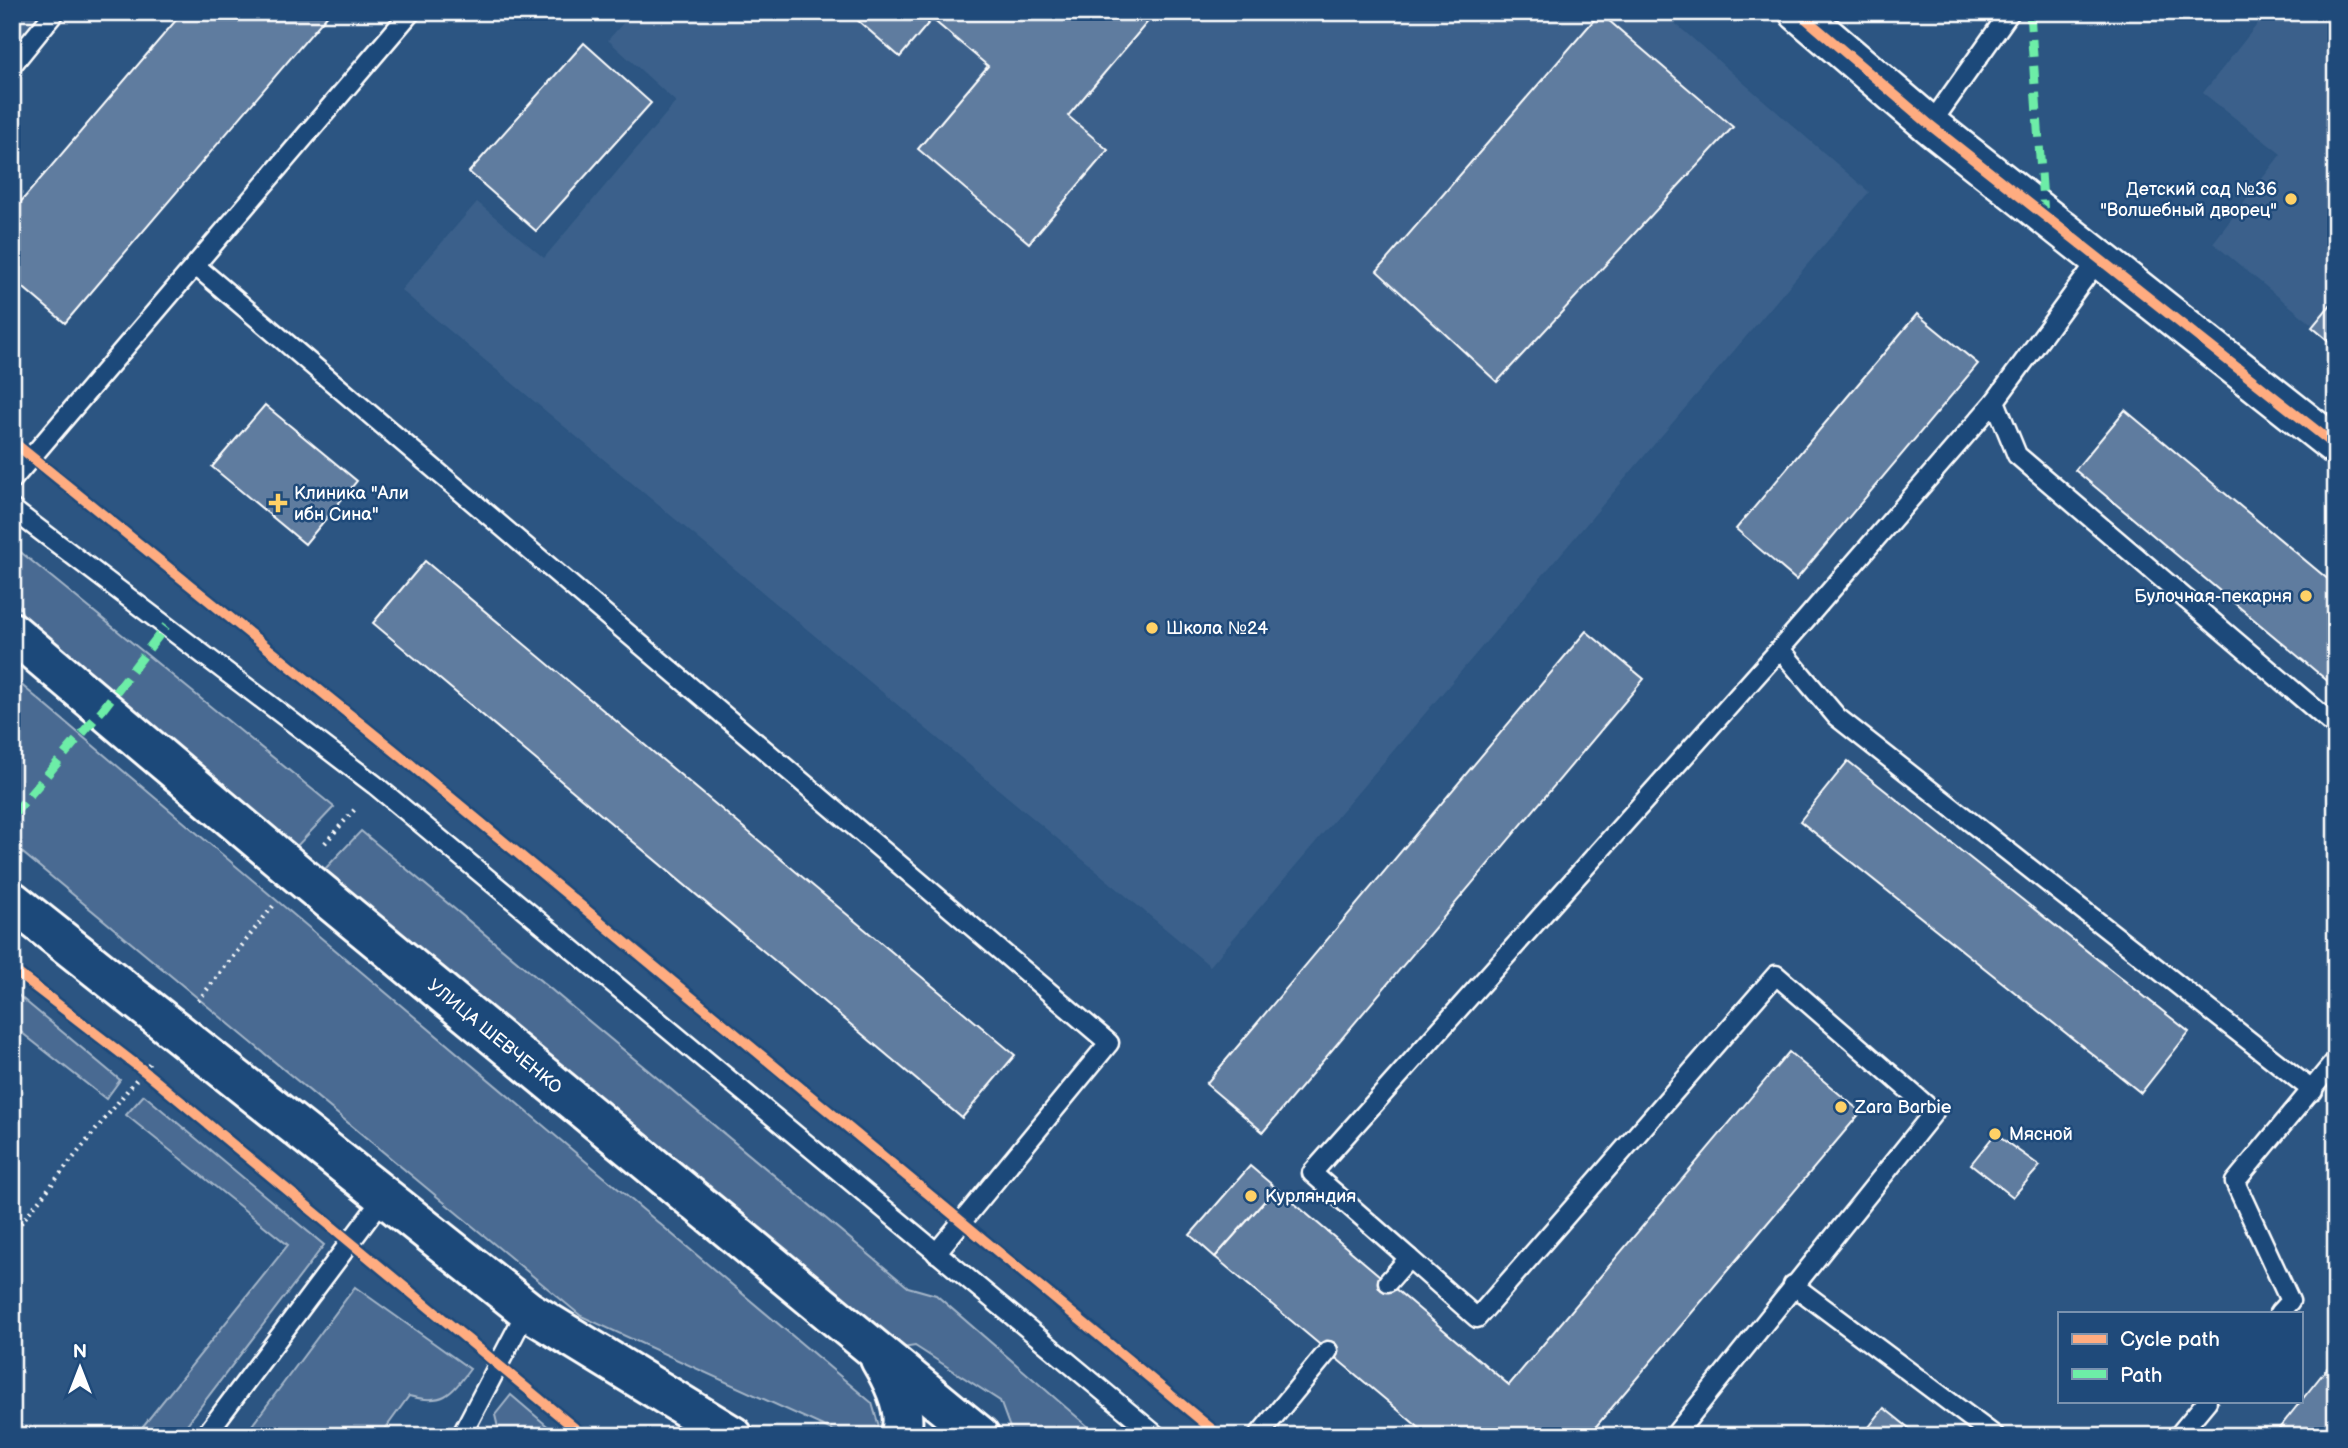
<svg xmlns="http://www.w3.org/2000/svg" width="2348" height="1448" viewBox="0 0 2348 1448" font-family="'Balsamiq Sans',sans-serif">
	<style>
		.built { fill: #3b618b }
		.green { fill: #486b92; stroke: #a4b5c8; stroke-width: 2 }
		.building { fill: #5e7c9f; stroke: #fff; stroke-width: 2 }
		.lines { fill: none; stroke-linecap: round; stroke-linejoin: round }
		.lane-casing { stroke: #fff; stroke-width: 23 }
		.street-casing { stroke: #fff; stroke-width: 42 }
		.primary-casing { stroke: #fff; stroke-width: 44 }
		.path { stroke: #fff; stroke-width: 4.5; stroke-dasharray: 2 5; stroke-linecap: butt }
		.lane { stroke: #1f4a7a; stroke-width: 18 }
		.street { stroke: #1f4a7a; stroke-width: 37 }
		.primary { stroke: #1f4a7a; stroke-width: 38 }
		.quiet { stroke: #6deda7; stroke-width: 9; stroke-dasharray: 18 9; stroke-linecap: butt }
		.cycleway-casing { stroke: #1f4a7a; stroke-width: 15 }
		.cycleway { stroke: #ffac80; stroke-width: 10 }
		.poi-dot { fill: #ffd166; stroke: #1f4a7a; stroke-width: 2.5 }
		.labels { text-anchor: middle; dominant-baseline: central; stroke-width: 5; stroke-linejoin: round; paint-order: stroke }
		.poi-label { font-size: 18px; fill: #fff; stroke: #1f4a7a; text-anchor: start }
		.street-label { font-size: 18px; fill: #fff; stroke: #1f4a7a }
	</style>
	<rect width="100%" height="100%" fill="#2c5582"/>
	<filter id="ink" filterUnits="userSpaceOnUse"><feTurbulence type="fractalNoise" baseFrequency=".0143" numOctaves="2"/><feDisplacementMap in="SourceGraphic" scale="14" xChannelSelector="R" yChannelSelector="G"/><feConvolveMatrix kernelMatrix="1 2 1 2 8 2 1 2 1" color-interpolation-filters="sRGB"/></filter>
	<g filter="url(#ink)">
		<g class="built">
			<path d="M 633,12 L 1662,12 L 1869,192 L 1210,966 L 401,290 L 477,202 L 544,258 L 676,102 L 608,40 Z"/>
			<path d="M 2267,12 L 2336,12 L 2336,344 L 2213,243 L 2281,154 L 2203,93 Z"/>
		</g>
		<g class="green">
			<path d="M 12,12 L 55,12 L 12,65 Z"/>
			<path d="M 12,545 L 334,807 L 297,846 L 30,628 L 12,593 Z"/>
			<path d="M 12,677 L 872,1403 L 881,1433 L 845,1436 L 581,1316 L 12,844 Z"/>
			<path d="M 361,831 L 908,1287 L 936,1295 L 1099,1436 L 1013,1436 L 1000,1401 L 915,1346 L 890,1350 L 324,870 Z"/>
			<path d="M 12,990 L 120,1080 L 106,1099 L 12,1025 Z"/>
			<path d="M 144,1095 L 324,1245 L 178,1436 L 140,1436 L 143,1426 L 288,1245 L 126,1115 Z"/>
			<path d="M 355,1287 L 470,1369 C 450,1396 443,1405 409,1396 L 380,1436 L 244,1436 Z"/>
			<path d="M 511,1395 L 559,1436 L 500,1436 L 495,1415 Z"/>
		</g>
		<g class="building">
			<path d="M 183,12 L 330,12 L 65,323 L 12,278 L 12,212 Z"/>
			<path d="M 848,12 L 1156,12 L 1068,116 L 1108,150 L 1029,243 L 918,149 L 988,66 L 932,19 L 900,57 Z"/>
			<path d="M 1600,13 L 1733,127 L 1497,382 L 1377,271 Z"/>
			<path d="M 584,43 L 651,103 L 536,231 L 469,172 Z"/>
			<path d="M 2336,298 L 2336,347 L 2312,327 Z"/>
			<path d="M 1917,314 L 1978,364 L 1796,580 L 1736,529 Z"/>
			<path d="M 265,405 L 357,481 L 305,544 L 212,467 Z"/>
			<path d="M 2125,410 L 2336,586 L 2336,688 L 2075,470 Z"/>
			<path d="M 425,561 L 1015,1055 L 962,1118 L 373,623 Z"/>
			<path d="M 1586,631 L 1644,679 L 1263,1132 L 1206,1084 Z"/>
			<path d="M 1848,761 L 2189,1032 L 2141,1093 L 1800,821 Z"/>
			<path d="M 1789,1052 L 1861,1112 L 1588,1436 L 1429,1436 L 1215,1257 L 1276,1188 L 1509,1385 Z"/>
			<path d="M 1995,1134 L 2040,1166 L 2013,1197 L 1971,1164 Z"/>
			<path d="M 1250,1166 L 1276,1188 L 1215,1257 L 1190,1235 Z"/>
			<path d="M 2336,1357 L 2336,1436 L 2273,1436 Z"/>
			<path d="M 1884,1408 L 1919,1436 L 1862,1436 Z"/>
		</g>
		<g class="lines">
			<defs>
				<g id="lane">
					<path d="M 12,65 L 55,12"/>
					<path d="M 1930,125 L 2010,12"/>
					<path d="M 2098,260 L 1995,401 L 2017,455 L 2336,727"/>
					<path d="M 197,267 L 1109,1043 L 936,1253"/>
					<path d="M 12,480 L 411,12"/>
					<path d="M 12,509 L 375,785 L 1157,1436"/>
					<path d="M 1780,649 L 1837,717 L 2313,1091"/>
					<path d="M 1409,1258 L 1312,1173 L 1780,649 L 1995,401"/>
					<path d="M 1388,1282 L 1409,1258 L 1477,1318 L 1776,975 L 1934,1112 L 1674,1436"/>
					<path d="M 1793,1285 L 1995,1436"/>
					<path d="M 2279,1313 L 2290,1301 L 2235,1182 L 2336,1060"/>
					<path d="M 205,1436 L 384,1197"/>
					<path d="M 461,1436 L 527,1310"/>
					<path d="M 1258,1436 L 1328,1351"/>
					<path d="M 2178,1436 L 2207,1401"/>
				</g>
				<path id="street" d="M 1798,12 L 1930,125 L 2336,446"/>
				<g id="primary">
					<path id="s1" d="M 12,632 L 298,874 L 980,1436"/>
					<path d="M 12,901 L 527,1310 L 733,1436"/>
					<path d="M 880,1359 C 892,1379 909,1412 900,1436"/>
				</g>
			</defs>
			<use href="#lane" class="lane-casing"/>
			<use href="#street" class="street-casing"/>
			<use href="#primary" class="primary-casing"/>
			<g class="path">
				<path d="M 325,843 L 356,808"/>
				<path d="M 198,1001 L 273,906"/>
				<path d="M 12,1234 L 152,1060"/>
			</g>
			<use href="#lane" class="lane"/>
			<use href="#street" class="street"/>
			<use href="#primary" class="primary"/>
			<g class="quiet">
				<path d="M 2030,12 L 2044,216"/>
				<path d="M 12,816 L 103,709 L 166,626"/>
			</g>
			<defs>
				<g id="cycleway">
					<path d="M 1798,12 L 1930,125 L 2336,446"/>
					<path d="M 12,441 L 397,753 L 1220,1436"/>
					<path d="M 12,969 L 144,1071 L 584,1436"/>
				</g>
			</defs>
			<use href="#cycleway" class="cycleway-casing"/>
			<use href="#cycleway" class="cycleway"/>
		</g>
	</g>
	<g class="poi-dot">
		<circle cx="2291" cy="199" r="7"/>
		<path d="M274.5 492.5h7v7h7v7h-7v7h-7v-7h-7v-7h7z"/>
		<circle cx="2306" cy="596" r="7"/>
		<circle cx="1152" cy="628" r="7"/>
		<circle cx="1841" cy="1107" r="7"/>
		<circle cx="1995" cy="1134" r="7"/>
		<circle cx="1251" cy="1196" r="7"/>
	</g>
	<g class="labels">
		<g class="poi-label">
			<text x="2277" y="189" text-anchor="end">Детский сад №36<tspan x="2277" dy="21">"Волшебный дворец"</tspan></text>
			<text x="294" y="493">Клиника "Али<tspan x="294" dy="21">ибн Сина"</tspan></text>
			<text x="2292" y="596" text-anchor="end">Булочная-пекарня</text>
			<text x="1166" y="628">Школа №24</text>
			<text x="1855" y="1107">Zara Barbie</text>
			<text x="2009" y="1134">Мясной</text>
			<text x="1265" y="1196">Курляндия</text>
		</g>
		<g class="street-label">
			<text stroke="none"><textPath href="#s1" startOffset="630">УЛИЦА ШЕВЧЕНКО</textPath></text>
		</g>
	</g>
	<rect width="2348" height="1448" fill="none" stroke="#1f4a7a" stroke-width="42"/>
	<rect x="21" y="21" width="2306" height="1406" fill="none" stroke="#fff" stroke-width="2.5" filter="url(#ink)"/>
	<rect x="2058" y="1312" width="245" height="91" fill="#1f4a7a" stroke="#7992af" stroke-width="2"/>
	<rect x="2072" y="1334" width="35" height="10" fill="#ffac80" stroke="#7992af" stroke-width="2"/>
	<text x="2120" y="1346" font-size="21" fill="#ffffff">Cycle path</text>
	<rect x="2072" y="1369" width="35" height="10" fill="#6deda7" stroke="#7992af" stroke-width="2"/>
	<text x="2120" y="1382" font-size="21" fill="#ffffff">Path</text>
	<g transform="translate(80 1368)" stroke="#1f4a7a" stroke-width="5" paint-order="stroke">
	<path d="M0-5L12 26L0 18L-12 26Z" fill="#ffffff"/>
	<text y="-10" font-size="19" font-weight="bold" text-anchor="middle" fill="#ffffff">N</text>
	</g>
</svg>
